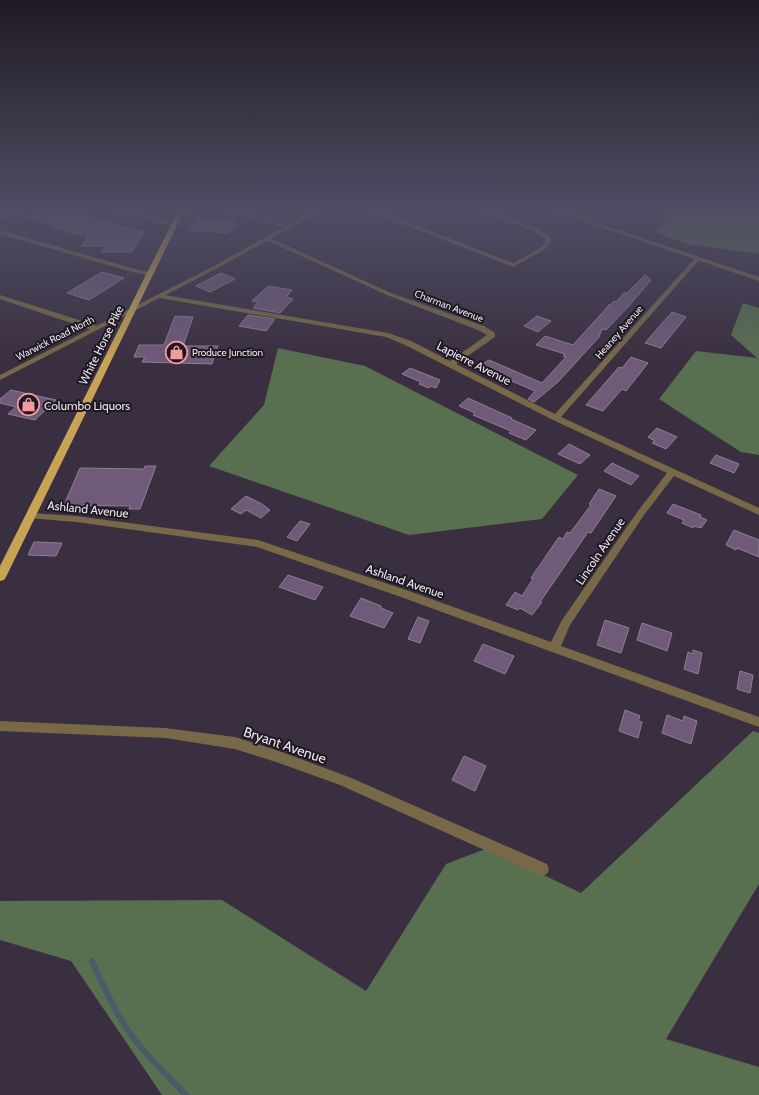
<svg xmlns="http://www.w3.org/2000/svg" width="759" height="1095" viewBox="0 0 759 1095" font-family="Cabin,sans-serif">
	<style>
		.forest { fill: #586f50 }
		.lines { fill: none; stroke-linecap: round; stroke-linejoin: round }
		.stream { stroke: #4a5c6a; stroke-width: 6 }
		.building { fill: #6f5a79; stroke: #8d7f93 }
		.minor { fill: #776847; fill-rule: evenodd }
		.tertiary { fill: #776847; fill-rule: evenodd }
		.trunk { fill: #c7a454; fill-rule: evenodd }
		.labels { text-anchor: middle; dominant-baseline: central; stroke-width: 4; stroke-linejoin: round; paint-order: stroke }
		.far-street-label { font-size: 10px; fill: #ece5f0; stroke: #1e1921 }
		.far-poi-label { font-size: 10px; fill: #ece5f0; stroke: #1e1921; text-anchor: start }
		.street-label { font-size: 12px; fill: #ece5f0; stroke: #1e1921 }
		.poi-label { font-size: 12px; fill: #ece5f0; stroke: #1e1921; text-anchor: start }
		.near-street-label { font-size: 14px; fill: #ece5f0; stroke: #1e1921 }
	</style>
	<rect width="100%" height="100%" fill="#3a2f40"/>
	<g class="forest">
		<path d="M 667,209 L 753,209 L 759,211 L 759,254 L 687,244 L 655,232 L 671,211 Z"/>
		<path d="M 743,303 L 759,308 L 759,455 L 741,452 L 659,399 L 696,351 L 757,358 L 731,335 Z"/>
		<path d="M 278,348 L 365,366 L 578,475 L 542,519 L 409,535 L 209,466 L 264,405 Z"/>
		<path d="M 753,731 L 759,733 L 759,884 L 666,1039 L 759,1067 L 759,1095 L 162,1095 L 71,961 L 0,940 L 0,901 L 222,900 L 366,991 L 446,864 L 488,848 L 581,893 Z"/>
	</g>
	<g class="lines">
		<path class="stream" d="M 92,961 C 104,987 115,1013 132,1036 C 148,1058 168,1076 186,1095"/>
	</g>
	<g class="building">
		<path d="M 45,209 L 58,209 L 144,232 L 132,252 L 102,252 L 106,246 L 82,246 L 88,237 L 55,228 L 58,226 L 28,218 Z"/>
		<path d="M 199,219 L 236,222 L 228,233 L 190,230 Z"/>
		<path d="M 102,272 L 124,278 L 89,300 L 67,293 Z"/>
		<path d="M 221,273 L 235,279 L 210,292 L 196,286 Z"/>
		<path d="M 645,275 L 651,280 L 628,307 L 606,330 L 602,329 L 599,337 L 558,382 L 534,402 L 528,399 L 535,391 L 507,379 L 503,381 L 475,368 L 489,360 L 542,383 L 566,357 L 563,356 L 565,354 L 536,345 L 545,336 L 573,345 L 610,304 L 609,306 L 614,301 L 616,302 L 624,293 L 627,293 Z"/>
		<path d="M 268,286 L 292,290 L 286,297 L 293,299 L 280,313 L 253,308 L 258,302 L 252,301 Z"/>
		<path d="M 672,312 L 686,317 L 661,348 L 645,343 Z"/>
		<path d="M 248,315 L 275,319 L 266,331 L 239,326 Z"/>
		<path d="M 175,316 L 193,317 L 183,346 L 218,346 L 212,364 L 142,362 L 145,357 L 134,357 L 139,345 L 164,345 Z"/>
		<path d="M 537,316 L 551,321 L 538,332 L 524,326 Z"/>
		<path d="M 631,357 L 648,363 L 626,391 L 622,389 L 603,411 L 586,405 L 619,367 L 622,368 Z"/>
		<path d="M 410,368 L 440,380 L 436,388 L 431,386 L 429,388 L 419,384 L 421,382 L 402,374 Z"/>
		<path d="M 11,390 L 56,400 L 35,420 L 8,414 L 16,407 L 0,403 L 0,399 Z"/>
		<path d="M 468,398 L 512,418 L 511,419 L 536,430 L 526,440 L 509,433 L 511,431 L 473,415 L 475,413 L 459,406 Z"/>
		<path d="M 657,428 L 677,437 L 666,449 L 652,443 L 655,441 L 648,437 Z"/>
		<path d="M 569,444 L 590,455 L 580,464 L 558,454 Z"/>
		<path d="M 716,455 L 739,464 L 734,473 L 710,463 Z"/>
		<path d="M 612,463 L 639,476 L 631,485 L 604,471 Z"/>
		<path d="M 145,466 L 156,466 L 140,509 L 129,509 L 130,506 L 64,505 L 80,468 L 144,469 Z"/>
		<path d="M 599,489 L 616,496 L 591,533 L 588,532 L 540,602 L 542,602 L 532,615 L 520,608 L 518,610 L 506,605 L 515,592 L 522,596 L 533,579 L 531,578 L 559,537 L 563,539 L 567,532 L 570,533 L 591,505 L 589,504 Z"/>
		<path d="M 246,496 L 262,504 L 270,510 L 261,518 L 246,510 L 241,514 L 231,509 Z"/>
		<path d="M 673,504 L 701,515 L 700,517 L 707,520 L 701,528 L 694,526 L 693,528 L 682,523 L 684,520 L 667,513 Z"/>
		<path d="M 300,521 L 310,524 L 297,541 L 287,537 Z"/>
		<path d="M 734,530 L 759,540 L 759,557 L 737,548 L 736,550 L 726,545 Z"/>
		<path d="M 34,542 L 62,543 L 56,556 L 28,555 Z"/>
		<path d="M 288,575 L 323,587 L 315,600 L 279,587 Z"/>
		<path d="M 361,598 L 381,606 L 381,608 L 393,613 L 384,628 L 350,616 Z"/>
		<path d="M 418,617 L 429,621 L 420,643 L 408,639 Z"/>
		<path d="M 605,620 L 629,628 L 621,653 L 597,645 Z"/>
		<path d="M 642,623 L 672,633 L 667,651 L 637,640 Z"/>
		<path d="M 483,644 L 514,656 L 505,674 L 474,661 Z"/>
		<path d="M 693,650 L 702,653 L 698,674 L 684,669 L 688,652 L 693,654 Z"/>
		<path d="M 740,671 L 753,675 L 750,693 L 737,689 Z"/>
		<path d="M 625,710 L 640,716 L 638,721 L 642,722 L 638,738 L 619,731 Z"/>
		<path d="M 667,715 L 683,721 L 684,716 L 697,721 L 691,744 L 662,733 Z"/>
		<path d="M 464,756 L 486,766 L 475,791 L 452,780 Z"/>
	</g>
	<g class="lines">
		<g class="minor">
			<path d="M 18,209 L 26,209 L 0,222 L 0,218 Z"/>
			<path d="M 110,209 L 120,209 L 177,225 L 174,227 Z"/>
			<path d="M 184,209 L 192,209 L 181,215 L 177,215 L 177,213 Z"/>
			<path d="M 220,209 L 230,209 L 291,227 L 286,228 Z"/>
			<path d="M 365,209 L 374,209 L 513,263 L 540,248 L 545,243 L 545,239 L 534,231 L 475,209 L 484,209 L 538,229 L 550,237 L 551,243 L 544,250 L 513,267 Z"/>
			<path d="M 0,230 L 135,269 L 153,273 L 154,274 L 151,276 L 132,272 L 0,234 Z"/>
			<path d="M 268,237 L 391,293 L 484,326 L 495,333 L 495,337 L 456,364 L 555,414 L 695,258 L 699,258 L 699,260 L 561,417 L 759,508 L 759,515 L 674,476 L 644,515 L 570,625 L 561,646 L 759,717 L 759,727 L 398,596 L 257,547 L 76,522 L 28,518 L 26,516 L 31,513 L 76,516 L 258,540 L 406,590 L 551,642 L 562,620 L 638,511 L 667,473 L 553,420 L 405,345 L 386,337 L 159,298 L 156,296 L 159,294 L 388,333 L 411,341 L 450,361 L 487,335 L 478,330 L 387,295 L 266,240 L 266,238 Z"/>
			<path d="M 0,295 L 98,326 L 99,328 L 95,330 L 92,330 L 0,299 Z"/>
			<path d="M 0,721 L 165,728 L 235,737 L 279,751 L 349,777 L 547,864 L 549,869 L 547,874 L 542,876 L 340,785 L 279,763 L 235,749 L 165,738 L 0,731 Z"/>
		</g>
		<g class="tertiary">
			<path d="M 316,209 L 324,209 L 216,269 L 0,380 L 0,375 L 212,267 Z"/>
			<path d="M 547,209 L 556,209 L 759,277 L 759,281 Z"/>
		</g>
		<path class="trunk" d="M 179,209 L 185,209 L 6,577 L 4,580 L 0,581 L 0,566 Z"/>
	</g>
	<linearGradient id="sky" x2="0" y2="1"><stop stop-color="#201a23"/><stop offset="0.58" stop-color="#4f4d64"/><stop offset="1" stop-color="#4f4d64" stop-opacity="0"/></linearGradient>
	<rect width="759" height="362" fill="url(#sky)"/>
	<defs>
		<symbol id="shop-ring" viewBox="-11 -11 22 22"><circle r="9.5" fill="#1e1921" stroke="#f49b9f" stroke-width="1.5"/><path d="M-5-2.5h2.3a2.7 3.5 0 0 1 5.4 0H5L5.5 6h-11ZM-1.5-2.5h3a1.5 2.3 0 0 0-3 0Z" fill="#f49b9f"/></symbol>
	</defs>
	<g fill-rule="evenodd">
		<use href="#shop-ring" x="164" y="340" width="25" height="25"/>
		<use href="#shop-ring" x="16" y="392" width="25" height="25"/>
	</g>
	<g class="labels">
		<g class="far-street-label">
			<text transform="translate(449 306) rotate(21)">Charman Avenue</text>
			<text transform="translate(619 332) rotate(-49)">Heaney Avenue</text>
			<text transform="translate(55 338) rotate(-27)">Warwick Road North</text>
		</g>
		<g class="far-poi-label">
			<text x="192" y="352">Produce Junction</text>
		</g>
		<g class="street-label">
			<text transform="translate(101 345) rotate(-64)">White Horse Pike</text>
			<text transform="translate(474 363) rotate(27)">Lapierre Avenue</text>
			<text transform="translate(88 509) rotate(6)">Ashland Avenue</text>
			<text transform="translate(600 551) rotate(-56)">Lincoln Avenue</text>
			<text transform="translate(405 581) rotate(19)">Ashland Avenue</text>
		</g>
		<g class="poi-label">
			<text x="44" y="405">Columbo Liquors</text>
		</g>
		<g class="near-street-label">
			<text transform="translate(285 745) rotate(19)">Bryant Avenue</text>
		</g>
	</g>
</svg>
